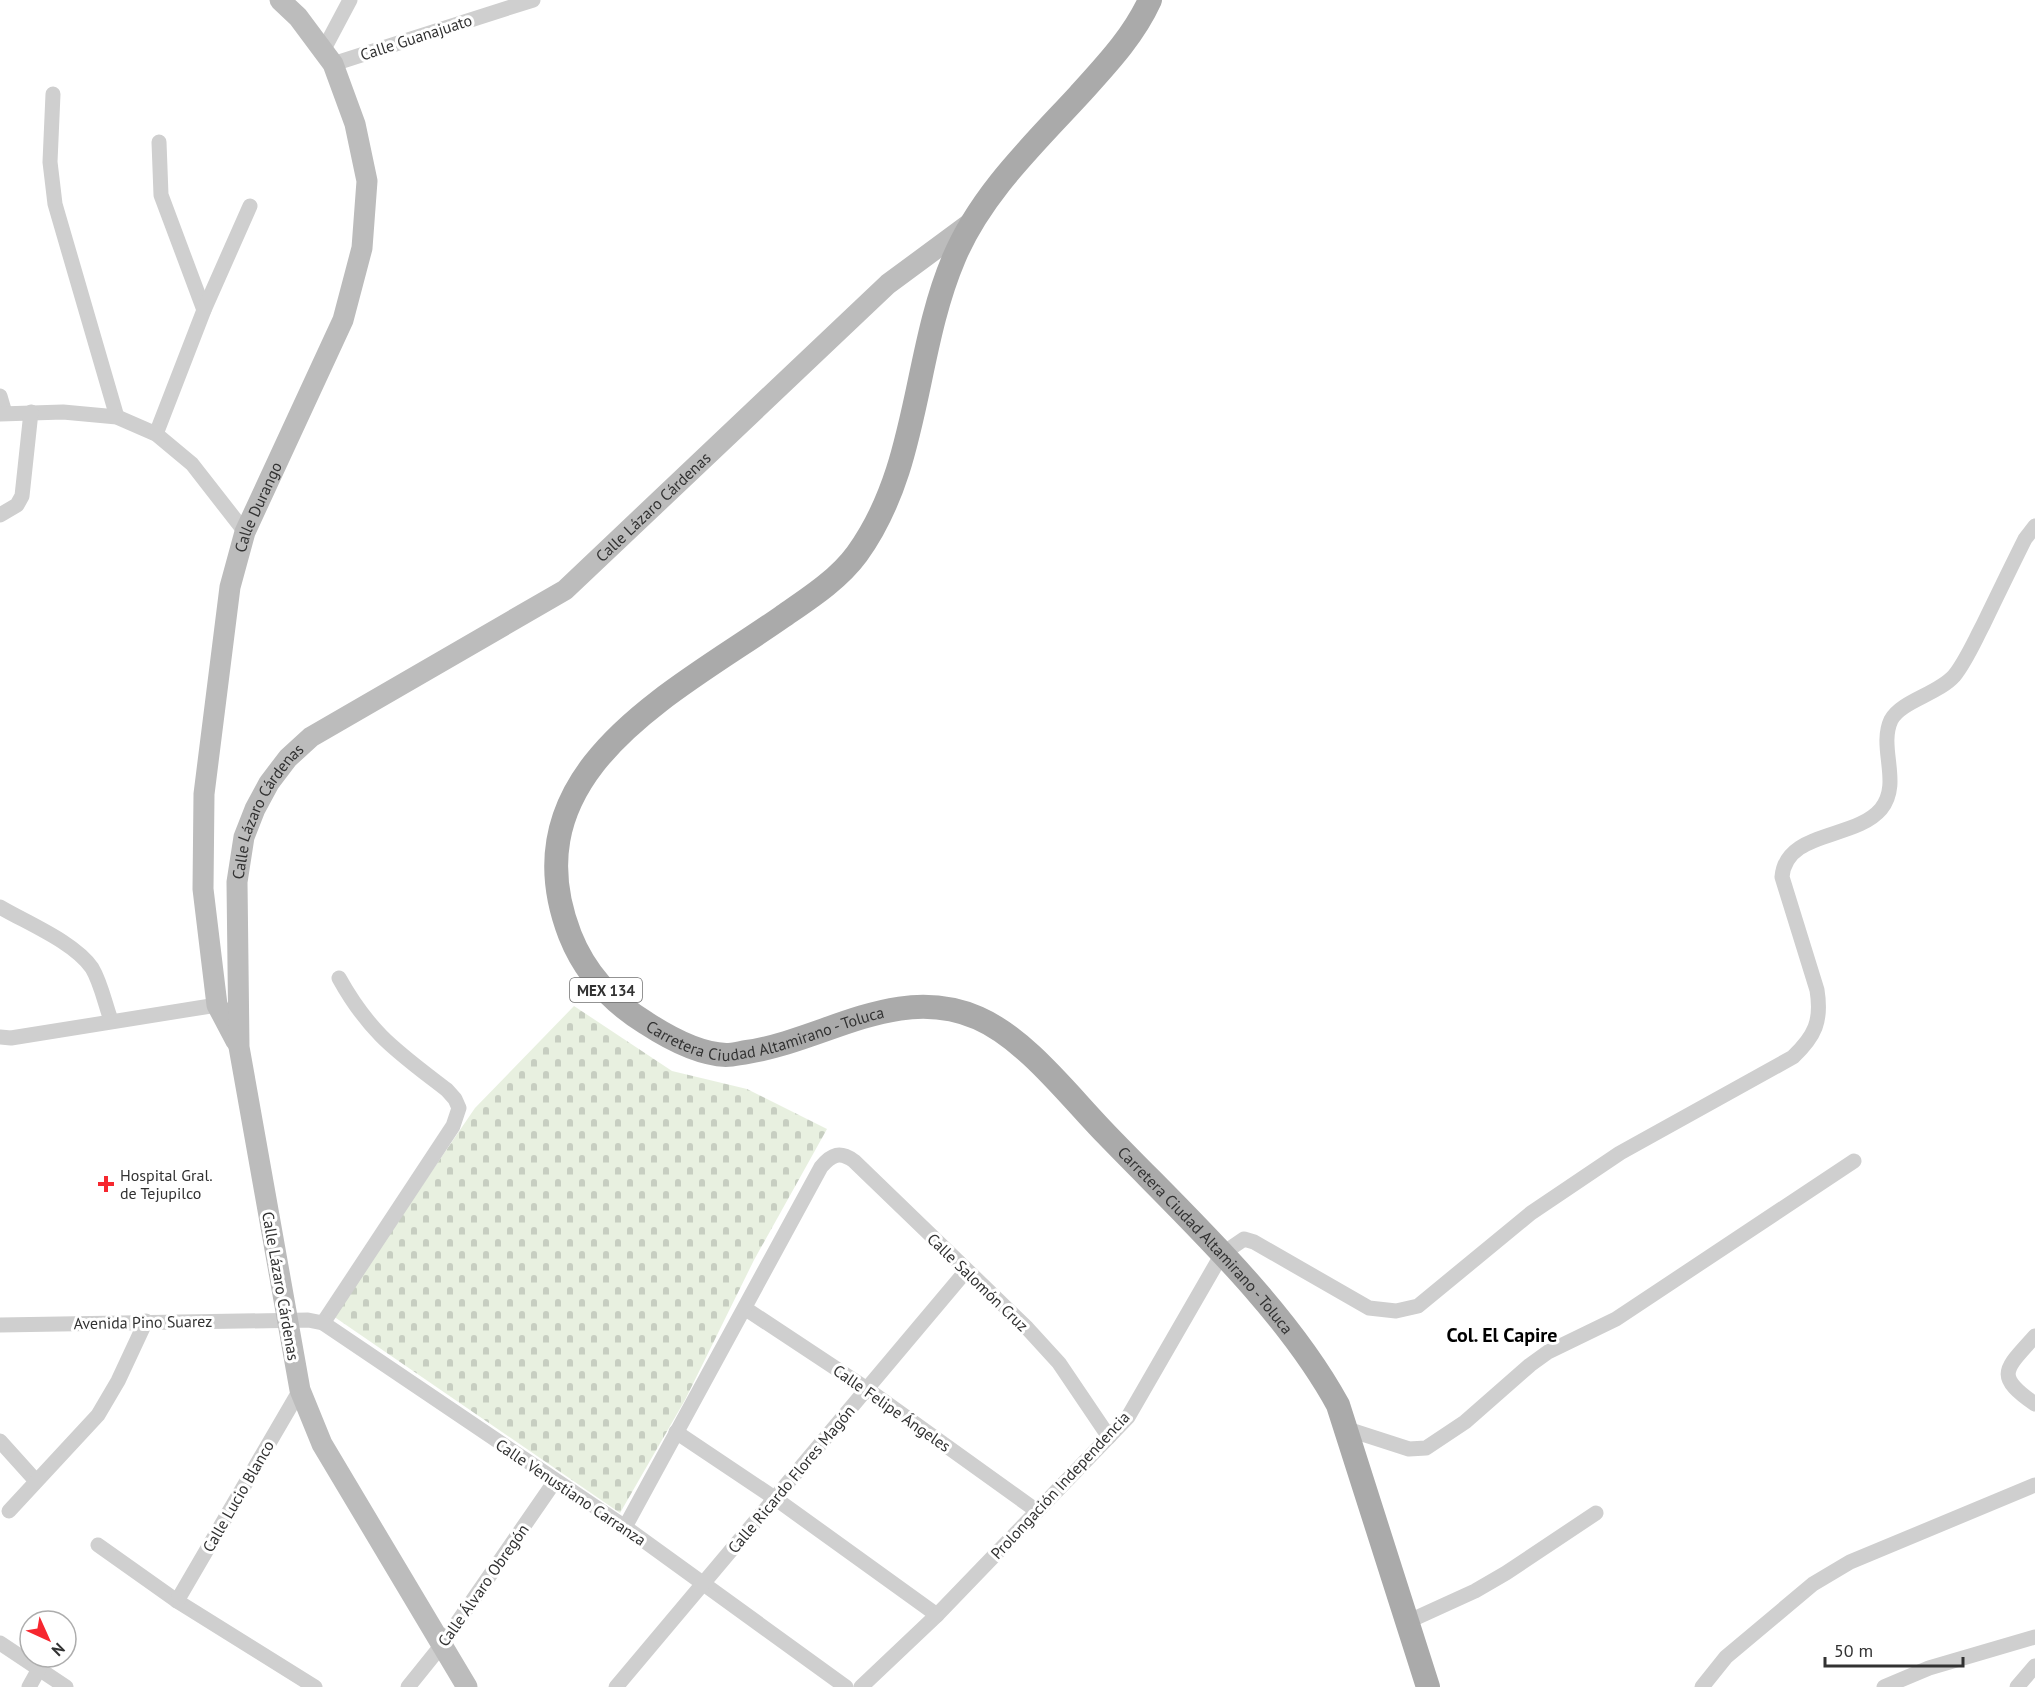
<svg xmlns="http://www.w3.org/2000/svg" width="2035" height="1687" viewBox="0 0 2035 1687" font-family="'PT Sans',sans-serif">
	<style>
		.cemetery { fill: url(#cemetery-stones) }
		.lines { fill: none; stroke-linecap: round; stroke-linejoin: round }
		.street { stroke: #cfcfcf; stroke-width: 15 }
		.secondary { stroke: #bcbcbc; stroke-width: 21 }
		.primary { stroke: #aaa; stroke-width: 24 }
		.poi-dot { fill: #f6272f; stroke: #fff; stroke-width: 2 }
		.labels { text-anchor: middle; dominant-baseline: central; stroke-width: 6; stroke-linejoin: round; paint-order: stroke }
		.shield { fill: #fff; stroke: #707070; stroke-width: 1.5 }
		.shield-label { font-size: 15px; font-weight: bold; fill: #323232 }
		.street-label { font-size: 16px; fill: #323232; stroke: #fff }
		.poi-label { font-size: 16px; fill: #323232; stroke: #fff; text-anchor: start }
		.quarter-label { font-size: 20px; font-weight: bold; fill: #000; stroke: #fff }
	</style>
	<defs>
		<pattern id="cemetery-stones" width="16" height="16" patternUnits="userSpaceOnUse" patternTransform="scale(1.5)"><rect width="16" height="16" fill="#e8f0e0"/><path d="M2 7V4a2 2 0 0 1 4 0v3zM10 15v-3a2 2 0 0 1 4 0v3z" fill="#c7cec1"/></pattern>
	</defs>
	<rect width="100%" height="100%" fill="#fff"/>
	<path class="cemetery" d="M 574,1006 L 672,1071 L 747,1089 L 827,1129 L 754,1260 L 685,1400 L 620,1513 L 333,1316 L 475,1108 Z"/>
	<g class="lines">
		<g class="street">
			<path d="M 324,49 L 350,0"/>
			<path d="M 333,64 L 533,0"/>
			<path d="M 53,94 L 50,162 L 55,204 L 117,417"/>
			<path d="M 159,142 L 161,195 L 204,310"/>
			<path d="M 0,396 L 5,413"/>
			<path d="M 0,414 L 63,412 L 117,417 L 156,434 L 192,464 L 245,532"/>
			<path d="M 156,434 L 204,310 L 250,206"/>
			<path d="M 0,515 L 17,505 L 22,496 L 31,412"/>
			<path d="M 0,907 C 27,923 74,942 92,968 C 101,983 105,1004 111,1020"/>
			<path d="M 0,1037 L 11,1038 L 217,1005"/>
			<path d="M 746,1309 L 867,1389 L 1037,1511"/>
			<path d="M 323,1323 L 453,1126 L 459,1108 L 455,1099 L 447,1090 C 398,1052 370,1034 339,978"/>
			<path d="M 0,1325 L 308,1320 L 323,1323 L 625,1527 L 846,1687"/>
			<path d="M 2035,1336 C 2006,1369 1993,1375 2035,1404"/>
			<path d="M 1344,1428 L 1409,1449 L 1426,1448 L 1465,1422 L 1530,1365 L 1548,1352 L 1616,1319 L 1854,1161"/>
			<path d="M 676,1432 L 776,1499 L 937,1615"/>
			<path d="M 0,1441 L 36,1481"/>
			<path d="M 9,1511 L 98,1415 L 118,1381 L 146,1321"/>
			<path d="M 625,1527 L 821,1167 C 832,1154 840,1151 854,1161 L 1027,1328 L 1059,1363 L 1109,1437"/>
			<path d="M 98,1545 L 177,1601 L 315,1687"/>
			<path d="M 177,1601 L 300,1390"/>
			<path d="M 1407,1622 L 1475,1591 L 1506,1573 L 1596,1513"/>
			<path d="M 0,1643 L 66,1687"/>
			<path d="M 29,1687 L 39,1669"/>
			<path d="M 408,1687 L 441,1646 L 555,1481"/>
			<path d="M 616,1687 L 966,1271"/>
			<path d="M 861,1687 L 937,1615 L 1128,1417 L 1222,1254 L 1244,1239 L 1254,1242 L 1369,1308 L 1396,1311 L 1418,1306 L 1531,1213 L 1620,1153 L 1793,1057 C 1815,1036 1822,1021 1817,990 L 1782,877 C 1786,830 1855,840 1881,809 C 1902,783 1878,748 1891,720 C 1901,701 1938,694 1954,676 C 1966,661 1974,642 1983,625 C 1997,596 2011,567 2025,539 L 2035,526"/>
			<path d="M 1702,1687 L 1726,1657 L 1813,1584 L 1850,1562 L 2035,1485"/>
			<path d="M 1884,1687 L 1929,1668 L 2035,1637"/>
			<path d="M 2017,1687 L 2035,1666"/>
		</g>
		<g class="secondary">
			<path id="s1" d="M 236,1041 L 217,1005 L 203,889 L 204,794 L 230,587 L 245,532 L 343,320 L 362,248 L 367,181 L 355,124 L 333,64 L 298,17 L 280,0"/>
			<path id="s2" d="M 467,1687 L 322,1444 L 300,1390 L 239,1047 L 237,882 L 244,837 L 255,809 L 269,783 L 288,758 L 311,737 L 565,590 L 888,284 L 972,222"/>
		</g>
		<path class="primary" id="s3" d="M 1150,0 C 1133,37 1106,65 1079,95 C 1033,145 981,194 954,258 C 913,354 920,467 857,554 C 838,580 808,599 782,617 C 672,694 507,772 570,935 C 585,973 612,1002 646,1023 C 669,1038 698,1054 726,1055 C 733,1055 740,1053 747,1052 C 826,1040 897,983 978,1018 C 1026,1039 1069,1096 1106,1134 C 1184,1215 1284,1306 1338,1405 L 1428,1687"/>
	</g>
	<path class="poi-dot" d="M103 1175h6v6h6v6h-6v6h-6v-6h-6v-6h6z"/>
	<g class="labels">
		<rect class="shield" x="570" y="978" width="72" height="24" rx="4.5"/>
		<g class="shield-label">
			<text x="606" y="990">MEX 134</text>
		</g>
		<g class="street-label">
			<text transform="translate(416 37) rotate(-18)">Calle Guanajuato</text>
			<text stroke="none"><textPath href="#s2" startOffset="1437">Calle Lázaro Cárdenas</textPath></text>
			<text stroke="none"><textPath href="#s1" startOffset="546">Calle Durango</textPath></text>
			<text stroke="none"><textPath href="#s2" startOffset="933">Calle Lázaro Cárdenas</textPath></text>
			<text stroke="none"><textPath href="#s3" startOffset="1404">Carretera Ciudad Altamirano - Toluca</textPath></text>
			<text stroke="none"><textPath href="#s3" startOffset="1944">Carretera Ciudad Altamirano - Toluca</textPath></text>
			<text transform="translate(978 1282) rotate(44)">Calle Salomón Cruz</text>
			<text transform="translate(281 1286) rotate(80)">Calle Lázaro Cárdenas</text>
			<text transform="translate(143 1322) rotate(-1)">Avenida Pino Suarez</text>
			<text transform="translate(892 1408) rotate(35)">Calle Felipe Ángeles</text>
			<text transform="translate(791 1479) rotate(-50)">Calle Ricardo Flores Magón</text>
			<text transform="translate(1060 1485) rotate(-47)">Prolongación Independencia</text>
			<text transform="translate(571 1492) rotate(34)">Calle Venustiano Carranza</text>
			<text transform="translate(238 1496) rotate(-60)">Calle Lucio Blanco</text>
			<text transform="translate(483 1585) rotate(-55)">Calle Álvaro Obregón</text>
		</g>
		<g class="poi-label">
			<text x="120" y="1175">Hospital Gral.<tspan x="120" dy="18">de Tejupilco</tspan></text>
		</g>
		<g class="quarter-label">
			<text x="1502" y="1335">Col. El Capire</text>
		</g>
	</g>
	<g transform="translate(48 1639) rotate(135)"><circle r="28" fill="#ffffff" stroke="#adadad" stroke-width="1.5"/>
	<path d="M0-4.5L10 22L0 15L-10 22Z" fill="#f6272f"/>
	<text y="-9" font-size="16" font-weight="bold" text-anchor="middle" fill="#323232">N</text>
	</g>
	<path d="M1825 1657v9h138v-9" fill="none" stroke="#323232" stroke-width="3"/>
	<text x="1834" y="1657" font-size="18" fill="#323232" stroke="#ffffff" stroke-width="4.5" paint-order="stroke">50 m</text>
</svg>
